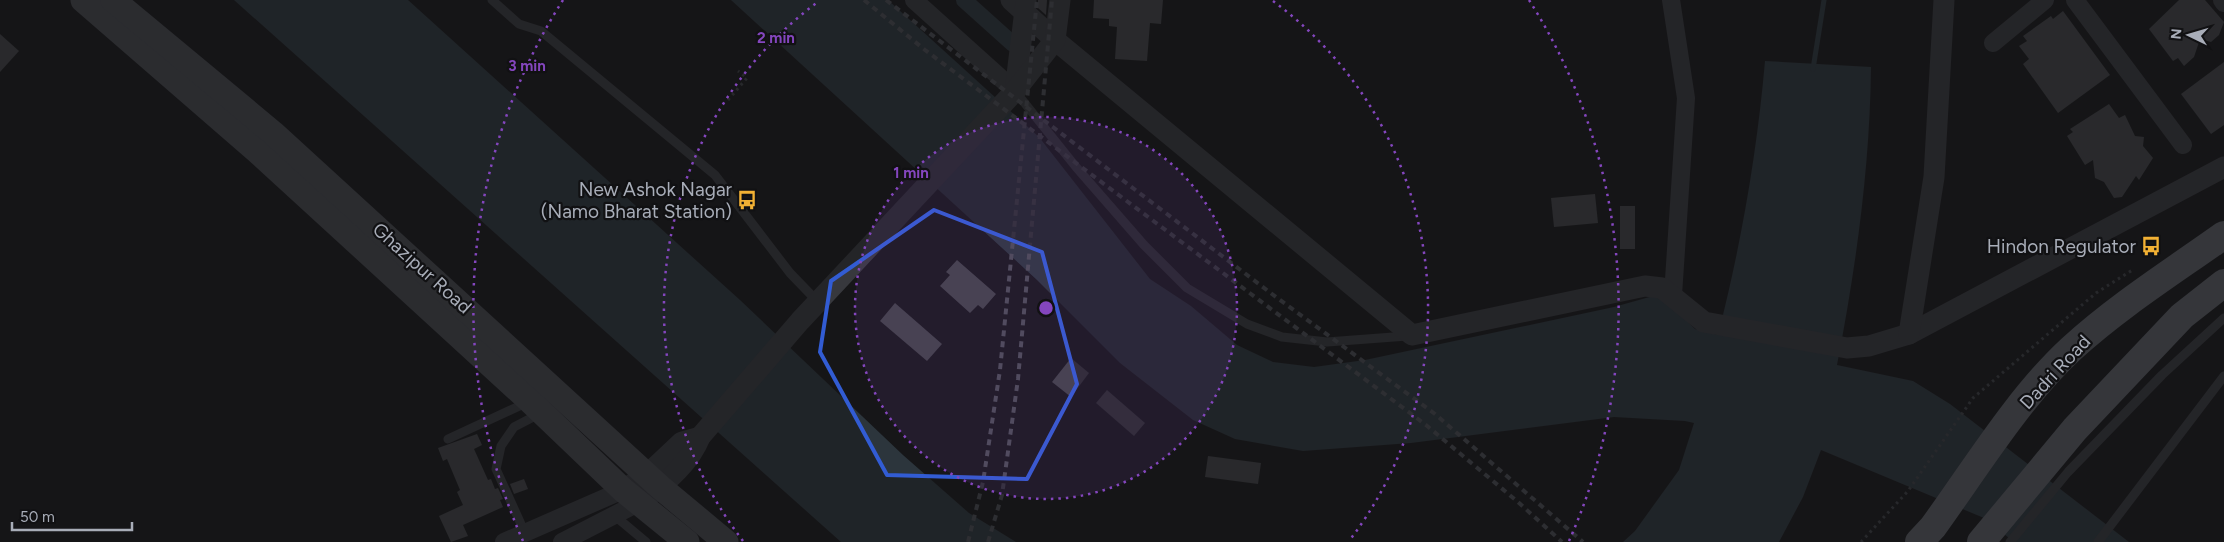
<svg xmlns="http://www.w3.org/2000/svg" width="2224" height="542" viewBox="0 0 2224 542" font-family="Figtree,sans-serif">
	<style>
		.water { fill: #2c353c }
		.lines { fill: none; stroke-linecap: round; stroke-linejoin: round }
		.stream { stroke: #2c353c; stroke-width: 5 }
		.canal { stroke: #2c353c; stroke-width: 16 }
		.building { fill: #404145 }
		.path { stroke: #3d3f44; stroke-width: 3; stroke-dasharray: 2.5 4; stroke-linecap: butt }
		.service { stroke: #37383d; stroke-width: 9 }
		.minor { stroke: #37383d; stroke-width: 18 }
		.tertiary { stroke: #37383d; stroke-width: 21 }
		.secondary { stroke: #45474d; stroke-width: 25 }
		.trunk { stroke: #5b5e65; stroke-width: 28 }
		.rail { stroke: #4a4c52; stroke-width: 4; stroke-dasharray: 6 5; stroke-linecap: butt }
		.marked { fill: none; stroke: #325cd3; stroke-width: 4; stroke-linejoin: round }
		.ring { fill: none; stroke: #8446be; stroke-width: 2.5; stroke-dasharray: 2.5 5 }
		.labels { text-anchor: middle; dominant-baseline: central; stroke-width: 4.5; stroke-linejoin: round; paint-order: stroke }
		.poi-label { font-size: 19px; fill: #a8adb8; stroke: #111113; text-anchor: end }
		.street-label { font-size: 19px; fill: #a8adb8; stroke: #111113 }
		.centre { fill: #8446be; stroke: #111113; stroke-width: 2.5 }
		.ring-label { font-size: 15px; text-anchor: middle; font-weight: bold; fill: #8446be; stroke: #111113; stroke-width: 4.5; stroke-linejoin: round; paint-order: stroke }
	</style>
	<rect width="100%" height="100%" fill="#161618"/>
	<g class="water">
		<path d="M 234,0 L 408,0 L 740,300 L 903,455 L 969,513 L 1016,542 L 841,542 Z"/>
		<path d="M 731,0 L 888,0 L 1039,137 L 1150,279 L 1191,306 L 1237,345 L 1273,362 L 1314,367 L 1365,360 L 1614,307 L 1660,294 L 1695,329 L 1718,335 C 1741,245 1757,153 1765,61 L 1871,67 C 1870,167 1856,267 1837,365 L 1913,381 L 1950,404 L 2129,542 L 2014,542 L 1984,518 L 1821,450 L 1803,497 L 1779,542 L 1623,542 L 1635,531 L 1679,470 L 1694,423 L 1685,421 L 1614,417 L 1411,443 L 1303,451 L 1235,439 L 1193,420 L 1120,363 L 1037,280 Z"/>
	</g>
	<g class="lines">
		<path class="stream" d="M 1813,69 L 1824,0"/>
		<path class="canal" d="M 964,0 L 1013,44"/>
	</g>
	<g class="building">
		<path d="M 1038,0 L 1047,0 L 1046,15 L 1038,8 Z"/>
		<path d="M 1094,0 L 1163,0 L 1161,24 L 1150,23 L 1147,61 L 1115,59 L 1117,27 L 1109,26 L 1109,19 L 1093,18 Z"/>
		<path d="M 2179,0 L 2205,0 L 2224,22 L 2219,35 L 2211,42 L 2200,39 L 2194,57 L 2184,66 L 2178,58 L 2173,61 L 2149,29 Z"/>
		<path d="M 2063,11 L 2110,75 L 2058,113 L 2023,64 L 2029,59 L 2019,46 L 2027,41 L 2023,36 L 2051,16 L 2053,19 Z"/>
		<path d="M 0,34 L 19,51 L 0,72 Z"/>
		<path d="M 2224,62 L 2224,125 L 2211,134 L 2181,94 Z"/>
		<path d="M 2109,104 L 2119,118 L 2125,115 L 2135,136 L 2144,137 L 2143,146 L 2153,158 L 2139,180 L 2136,176 L 2122,197 L 2114,198 L 2104,182 L 2095,178 L 2093,160 L 2085,165 L 2067,136 L 2073,132 L 2070,129 Z"/>
		<path d="M 1595,194 L 1598,223 L 1554,227 L 1551,198 Z"/>
		<rect x="1620" y="206" width="15" height="43"/>
		<path d="M 957,260 L 996,294 L 983,309 L 978,305 L 970,313 L 940,286 L 950,275 L 946,272 Z"/>
		<path d="M 895,303 L 942,344 L 927,361 L 880,321 Z"/>
		<path d="M 1071,358 L 1089,373 L 1071,397 L 1052,382 Z"/>
		<path d="M 1107,390 L 1145,423 L 1134,436 L 1096,403 Z"/>
		<path d="M 477,434 L 482,445 L 474,449 L 488,480 L 491,479 L 495,489 L 498,488 L 503,499 L 500,500 L 503,507 L 463,525 L 468,536 L 451,542 L 439,516 L 463,505 L 457,492 L 460,490 L 447,459 L 443,461 L 438,448 Z"/>
		<path d="M 1208,456 L 1261,463 L 1258,484 L 1205,477 Z"/>
		<path d="M 524,479 L 528,489 L 514,494 L 510,484 Z"/>
	</g>
	<g class="lines">
		<g class="path">
			<path d="M 728,100 L 747,78 L 738,71"/>
			<path d="M 1861,542 L 1908,491 L 1973,398 L 2096,293 L 2134,269"/>
		</g>
		<g class="service">
			<path d="M 492,0 L 519,24 L 541,31 L 715,175 L 790,273 L 818,302"/>
			<path d="M 1015,91 L 1076,167 L 1144,245 L 1187,288 L 1247,324 L 1282,337 L 1327,342 L 1407,336"/>
			<path d="M 448,439 L 528,402"/>
			<path d="M 615,516 L 646,542"/>
			<path d="M 525,533 L 496,469 L 501,446 L 514,427 L 539,414"/>
			<path d="M 2010,542 L 2068,472 L 2162,375 L 2224,318"/>
			<path d="M 2098,542 L 2224,376"/>
		</g>
		<g class="minor">
			<path d="M 914,0 L 1015,91"/>
			<path d="M 1671,0 L 1686,98 L 1673,295"/>
			<path d="M 2075,0 L 2183,145"/>
			<path d="M 2222,0 L 2224,3"/>
			<path d="M 1993,43 L 2045,0"/>
			<path d="M 504,542 L 623,490"/>
			<path d="M 562,542 L 638,503"/>
		</g>
		<g class="tertiary">
			<path d="M 1011,0 L 1055,40 L 1412,335 L 1645,286 L 1662,288 L 1704,322 L 1847,348 L 1869,346 L 1909,334 L 2224,167"/>
			<path d="M 1015,91 L 1026,2"/>
			<path d="M 1909,334 L 1934,177 L 1944,0"/>
			<path d="M 623,490 L 648,474 L 682,442 L 700,437"/>
			<path d="M 647,497 C 668,481 690,462 700,437 L 800,321 L 1015,91 L 1055,40 L 1060,0"/>
		</g>
		<g class="secondary">
			<path d="M 83,0 L 257,151 L 530,401 L 623,490 L 687,542"/>
			<path d="M 113,0 L 273,133 L 660,487 L 726,542"/>
		</g>
		<g class="trunk">
			<path d="M 1919,542 L 1933,527 C 1975,469 2019,397 2071,349 C 2118,306 2172,272 2224,235"/>
			<path d="M 1981,542 L 2075,429 L 2182,316 L 2224,283"/>
		</g>
		<g class="rail">
			<path d="M 864,0 L 925,50 L 1426,425 L 1518,502 L 1562,542"/>
			<path d="M 886,0 L 1272,294 L 1435,414 L 1583,542"/>
			<path d="M 968,542 L 983,482 L 1000,370 L 1037,0"/>
			<path d="M 988,542 L 1002,495 L 1018,379 L 1052,0"/>
		</g>
	</g>
	<path d="M0 0H2224V542H0ZM 934,210 L 1042,252 L 1077,384 L 1027,479 L 887,475 L 820,352 L 831,281 Z" fill="#161618" fill-opacity=".55" fill-rule="evenodd"/>
	<path class="marked" d="M 934,210 L 1042,252 L 1077,384 L 1027,479 L 887,475 L 820,352 L 831,281 Z"/>
	<circle cx="1046" cy="308" r="191" fill="#8446be" fill-opacity=".12"/>
	<g class="ring">
		<circle cx="1046" cy="308" r="191"/>
		<path d="M743 541A382 382 0 0 1 819 1M1273 1A382 382 0 0 1 1349 541"/>
		<path d="M523 541A573 573 0 0 1 563 0M1529 0A573 573 0 0 1 1569 541"/>
	</g>
	<defs>
		<symbol id="bus-bare" viewBox="-9 -9 18 18"><path d="M-5-6H5V4H4V6H2V4H-2V6H-4V4H-5ZM-3.5-4V0h7V-4ZM-3.5 1.2v1.5H-2V1.2ZM2 1.2v1.5H3.5V1.2Z" fill="#f2b134" stroke="#111113" stroke-width="2.5" paint-order="stroke"/></symbol>
	</defs>
	<g fill-rule="evenodd">
		<use href="#bus-bare" x="733" y="186" width="28" height="28"/>
		<use href="#bus-bare" x="2137" y="232" width="28" height="28"/>
	</g>
	<g class="labels">
		<g class="poi-label">
			<text x="732" y="189">New Ashok Nagar<tspan x="732" dy="22">(Namo Bharat Station)</tspan></text>
			<text x="2136" y="246">Hindon Regulator</text>
		</g>
		<g class="street-label">
			<text transform="translate(422 268) rotate(42)">Ghazipur Road</text>
			<text transform="translate(2055 372) rotate(-47)">Dadri Road</text>
		</g>
	</g>
	<circle cx="1046" cy="308" r="8" class="centre"/>
	<g class="ring-label">
		<text x="776" y="43">2 min</text>
		<text x="527" y="71">3 min</text>
		<text x="911" y="178">1 min</text>
	</g>
	<g transform="translate(2189 35) rotate(275)" stroke="#111113" stroke-width="4" paint-order="stroke">
	<path d="M0-4L9 19L0 12L-9 19Z" fill="#a8adb8"/>
	<text y="-8" font-size="14" font-weight="bold" text-anchor="middle" fill="#a8adb8">N</text>
	</g>
	<path d="M12 522v8h120v-8" fill="none" stroke="#a8adb8" stroke-width="2.5"/>
	<text x="20" y="522" font-size="15" fill="#a8adb8" stroke="#111113" stroke-width="4" paint-order="stroke">50 m</text>
</svg>
